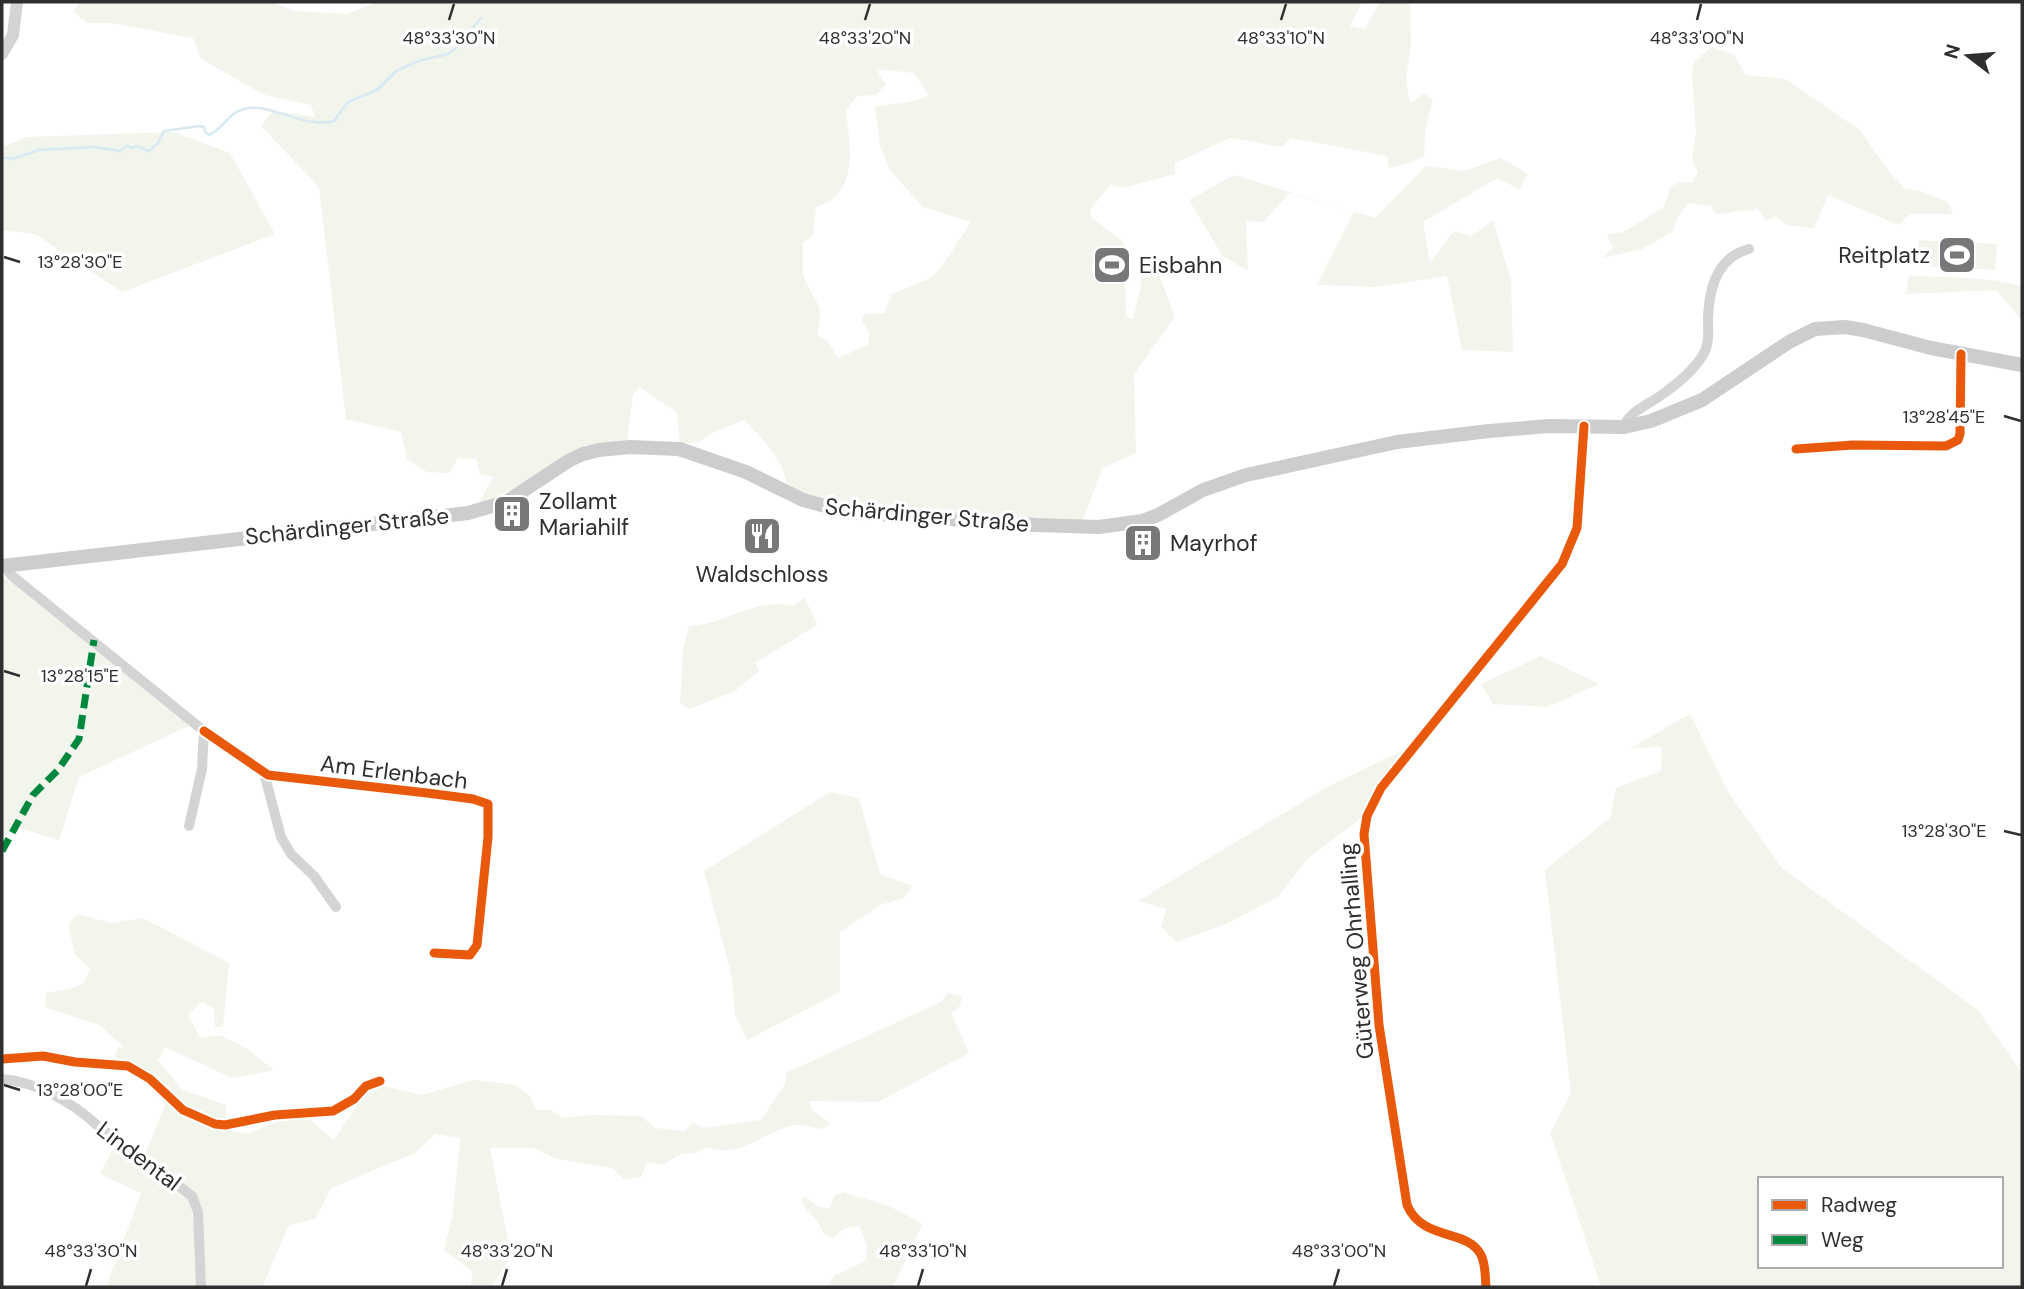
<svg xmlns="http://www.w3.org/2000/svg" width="2024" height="1289" viewBox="0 0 2024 1289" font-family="'DM Sans',sans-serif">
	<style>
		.green { fill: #f1f5ec; fill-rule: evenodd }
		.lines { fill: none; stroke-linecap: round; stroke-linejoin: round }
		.stream { stroke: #d8e9f2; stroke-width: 2.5 }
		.minor { stroke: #d4d4d4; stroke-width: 10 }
		.tertiary { stroke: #d4d4d4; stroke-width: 12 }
		.secondary { stroke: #cdcdcd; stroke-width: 14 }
		.quiet { stroke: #00873e; stroke-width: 7; stroke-dasharray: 14 7; stroke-linecap: butt }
		.cycleway-casing { stroke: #fff; stroke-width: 13 }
		.cycleway { stroke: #e8590c; stroke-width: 9 }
		.ticks { fill: none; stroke: #2f2f2f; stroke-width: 2.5 }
		.labels { text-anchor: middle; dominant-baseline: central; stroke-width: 7; stroke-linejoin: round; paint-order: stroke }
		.poi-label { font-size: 23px; fill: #2f2f2f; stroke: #fff; text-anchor: start }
		.street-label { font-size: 23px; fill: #2f2f2f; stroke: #fff }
		.ticks-label { font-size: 18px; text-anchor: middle; fill: #2f2f2f; stroke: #fff; stroke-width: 7; stroke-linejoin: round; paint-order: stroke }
	</style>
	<rect width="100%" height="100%" fill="#fff"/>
	<g class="green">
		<path d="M 79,2 L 272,2 L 294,11 L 347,14 L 378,2 L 1362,2 L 1350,26 L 1365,29 L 1380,2 L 1410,2 L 1411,44 L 1406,78 L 1410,103 L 1424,94 L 1433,99 L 1425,132 L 1424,156 L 1410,163 L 1389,168 L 1387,156 L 1291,138 L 1282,147 L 1230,138 L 1175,163 L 1175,174 L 1123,188 L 1110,185 L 1090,210 L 1092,218 L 1122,241 L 1131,257 L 1093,256 L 1092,271 L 1117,272 L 1125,276 L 1126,317 L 1133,319 L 1141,286 L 1141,265 L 1145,260 L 1153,259 L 1175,317 L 1134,374 L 1136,453 L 1102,468 L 1082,523 L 822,504 L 787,485 C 782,456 764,441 744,420 L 710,434 L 699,442 L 680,444 L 677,413 L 640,387 L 633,394 L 627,442 L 586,445 L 538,476 L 477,506 L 494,477 L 480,474 L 476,459 L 458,458 L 449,473 L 427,472 L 407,459 L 401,432 L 346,419 L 319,187 L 261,126 L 273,111 L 315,117 L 311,105 L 265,95 L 201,59 L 193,38 L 112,23 L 86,23 L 73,12 ZM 876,69 L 914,73 L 929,95 C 913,104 893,103 875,107 L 880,145 L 890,170 L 923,207 L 971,222 L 941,268 L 929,279 L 892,294 L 884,313 L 864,314 L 862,321 L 870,332 L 868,345 L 838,358 L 827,341 L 817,334 C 826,300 813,304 804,277 C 802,267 803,254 803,243 L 813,235 L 816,207 C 820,205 827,203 831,200 C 858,180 849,139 846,111 L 857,96 L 876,95 L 886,84 Z"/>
		<path d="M 1712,47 L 1734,55 L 1746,75 L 1785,79 L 1860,130 L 1887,169 L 1904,188 L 1921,191 L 1948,202 L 1953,214 L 1911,214 L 1898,225 L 1828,195 L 1814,228 L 1786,225 L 1777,217 L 1766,220 L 1756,207 L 1754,211 C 1741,208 1730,214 1716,214 L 1711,206 L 1688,203 L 1678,217 L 1672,232 L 1642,249 L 1602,258 L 1613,249 L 1607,234 L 1622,233 L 1664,207 L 1671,186 L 1681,182 L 1692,183 L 1698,173 L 1692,160 L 1696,132 L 1692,74 L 1694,62 Z"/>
		<path d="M 173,132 L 230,153 L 275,234 L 122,292 L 35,234 L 2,230 L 2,147 L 27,137 Z"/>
		<path d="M 1501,158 L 1528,174 L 1519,189 L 1497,178 L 1423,222 L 1430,263 L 1454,231 L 1472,236 L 1493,220 L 1511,280 L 1513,352 L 1462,350 L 1447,276 L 1376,287 L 1317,285 L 1354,212 L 1290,193 L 1263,222 L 1246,221 L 1248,271 L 1222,255 L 1189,200 L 1234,175 L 1375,218 L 1426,166 L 1464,171 Z"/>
		<path d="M 1919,240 L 1997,244 L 1995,270 L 1918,266 Z"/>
		<path d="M 1094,258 L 1130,260 L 1129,272 L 1094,270 Z"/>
		<path d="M 1909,276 C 1947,277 1985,277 2022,286 L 2022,320 L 1996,290 L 1906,294 Z"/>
		<path d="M 2,577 L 16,584 L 193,724 L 79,777 L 59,840 L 12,826 L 2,843 Z"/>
		<path d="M 805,598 L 817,625 L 755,663 L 759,671 L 735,691 L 689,709 L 680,703 L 683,650 L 689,626 C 725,625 755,597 792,606 Z"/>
		<path d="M 1541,656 L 1599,684 L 1547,707 L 1493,704 L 1481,684 Z"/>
		<path d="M 1690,714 L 1728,792 L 1782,868 L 1978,1010 L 2022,1073 L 2022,1287 L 1601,1287 L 1550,1133 L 1571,1093 L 1545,870 L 1610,818 L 1616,788 L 1661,771 L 1662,747 L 1631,748 ZM 1760,1179 L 2001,1179 L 2001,1266 L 1760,1266 Z"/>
		<path d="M 1408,748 L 1375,804 L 1355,823 L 1308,858 L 1278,897 L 1228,923 L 1176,942 L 1161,927 L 1166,909 L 1138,901 L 1327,787 Z"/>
		<path d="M 830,792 L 859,798 L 880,874 L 912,886 L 904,898 L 880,905 L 840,932 L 840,992 L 747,1040 L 735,1014 L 732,977 L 704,871 Z"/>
		<path d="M 77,914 L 111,923 L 143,918 L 229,963 L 223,1027 L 215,1027 L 214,1009 L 202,1001 L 188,1015 L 200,1038 L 220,1035 L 246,1048 L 274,1070 L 232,1078 L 165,1047 L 158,1060 L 181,1089 L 226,1105 L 226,1130 L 248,1134 L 271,1124 L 305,1116 L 334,1140 L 363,1096 L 383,1086 L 422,1095 L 473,1080 L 516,1085 L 530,1096 L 536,1110 L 551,1110 L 563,1118 L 593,1115 L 641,1116 L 655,1128 L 685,1131 L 693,1123 L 704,1128 L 761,1120 L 785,1084 L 786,1073 L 941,1002 L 948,993 L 962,996 L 960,1006 L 951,1013 L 969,1053 L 878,1102 L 809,1101 L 811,1109 L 830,1123 L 823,1129 C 814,1128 800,1123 790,1126 C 761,1134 739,1159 707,1147 L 695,1153 L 681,1154 L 663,1165 L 647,1162 L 641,1177 L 625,1180 L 612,1168 L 557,1159 L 534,1148 L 490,1148 L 511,1257 L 491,1287 L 470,1287 L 473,1272 L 444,1250 L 453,1213 L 460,1138 L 435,1134 L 415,1153 L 331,1188 L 315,1219 L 289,1225 L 262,1287 L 206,1287 L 201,1206 L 192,1209 L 198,1287 L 106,1287 L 141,1193 L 100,1174 L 112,1151 L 140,1166 L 165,1106 L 144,1075 L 114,1057 L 118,1048 L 124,1047 L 99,1025 L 45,1007 L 46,993 L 69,989 L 84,983 L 90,969 L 75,954 L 68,925 Z"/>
		<path d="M 843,1192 C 854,1197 865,1198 876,1202 C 892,1207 910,1215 922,1225 L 893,1287 L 827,1287 L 835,1275 L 866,1261 L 867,1245 L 859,1226 L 845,1228 L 833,1238 L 823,1233 C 820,1219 806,1213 801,1200 L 804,1196 L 819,1207 L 830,1208 L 834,1196 Z"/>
	</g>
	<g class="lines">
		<path class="stream" d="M 2,157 L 12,159 L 39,150 L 92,147 L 120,151 L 126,146 L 133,148 L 136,146 L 149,151 L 158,143 L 164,131 L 199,126 L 204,127 L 205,132 L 209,135 C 222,130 229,112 244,109 C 272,102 302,129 334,121 L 348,102 L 377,90 L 396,71 L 418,61 L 448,54 L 456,48 L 481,18"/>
		<g class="minor">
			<path d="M 1624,427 C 1627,413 1649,404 1660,396 C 1676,385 1693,371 1703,355 C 1710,343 1708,331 1708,318 C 1709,288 1717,257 1749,249"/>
			<path d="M 1796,449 L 1853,445 L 1946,446 L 1958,440 L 1960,434 L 1961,354"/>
			<path d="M 5,566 L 11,575 L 204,731 L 202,769 L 189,826"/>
			<path d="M 204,731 L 268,775 L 427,793 L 473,799 L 488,804 L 488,837 L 477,945 L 470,955 L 434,953"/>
			<path d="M 264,773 L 281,837 L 291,854 L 314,876 L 336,907"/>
			<path d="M 2,1059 L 43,1056 L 75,1062 L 128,1066 L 150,1079 L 183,1110 L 215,1124 L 225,1125 L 275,1115 L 333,1111 L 354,1099 L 366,1086 L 380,1081"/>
			<path d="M 2,1079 C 37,1082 72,1102 98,1126 L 192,1196 L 198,1212 L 201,1287"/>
			<path d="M 1486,1287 C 1485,1277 1486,1265 1481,1255 C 1467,1228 1423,1242 1407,1205 L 1379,1025 L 1364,834 L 1367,816 L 1381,788 L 1562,564 L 1577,528 L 1584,426"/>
		</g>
		<path class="tertiary" d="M 2,54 L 13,35 L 17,2"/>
		<path class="secondary" d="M 2,566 L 468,513 L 506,502 L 570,460 L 583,454 L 599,450 L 630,447 L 679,449 L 694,454 L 746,472 L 803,500 L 847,512 L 1036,525 L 1099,527 L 1142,521 L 1158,515 L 1203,490 L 1246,475 L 1397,442 L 1489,431 L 1549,426 L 1624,427 L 1651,421 L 1702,400 L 1789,342 L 1815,329 L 1845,327 L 1863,330 L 1931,348 L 2022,365"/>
		<path class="quiet" d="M 2,851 L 33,795 L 58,770 L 79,739 L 94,640"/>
		<defs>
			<g id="cycleway">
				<path d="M 1796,449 L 1853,445 L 1946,446 L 1958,440 L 1960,434 L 1961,354"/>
				<path d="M 204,731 L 268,775 L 427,793 L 473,799 L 488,804 L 488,837 L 477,945 L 470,955 L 434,953"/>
				<path d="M 2,1059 L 43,1056 L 75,1062 L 128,1066 L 150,1079 L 183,1110 L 215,1124 L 225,1125 L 275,1115 L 333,1111 L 354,1099 L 366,1086 L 380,1081"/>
				<path d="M 1486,1287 C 1485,1277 1486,1265 1481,1255 C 1467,1228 1423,1242 1407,1205 L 1379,1025 L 1364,834 L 1367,816 L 1381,788 L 1562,564 L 1577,528 L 1584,426"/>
			</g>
		</defs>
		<use href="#cycleway" class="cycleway-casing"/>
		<use href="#cycleway" class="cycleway"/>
	</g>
	<path class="ticks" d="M 449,20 L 454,4M 865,20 L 870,4M 1281,20 L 1286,4M 1697,20 L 1701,4M 4,257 L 20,262M 2004,416 L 2021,421M 4,671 L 20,676M 2004,831 L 2021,835M 4,1085 L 20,1090M 86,1286 L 91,1269M 502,1286 L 507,1269M 918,1286 L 923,1269M 1334,1286 L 1339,1269"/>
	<defs>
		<symbol id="stadium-square" viewBox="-11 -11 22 22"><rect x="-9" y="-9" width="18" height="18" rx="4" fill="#787878" stroke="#fff"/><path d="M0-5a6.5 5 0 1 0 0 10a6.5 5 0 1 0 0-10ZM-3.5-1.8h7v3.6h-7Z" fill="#fff"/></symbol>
		<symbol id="building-square" viewBox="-11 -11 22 22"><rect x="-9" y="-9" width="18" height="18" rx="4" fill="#787878" stroke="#fff"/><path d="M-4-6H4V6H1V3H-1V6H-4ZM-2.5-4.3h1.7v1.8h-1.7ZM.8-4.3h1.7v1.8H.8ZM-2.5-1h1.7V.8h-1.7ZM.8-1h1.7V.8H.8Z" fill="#fff"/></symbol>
		<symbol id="restaurant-square" viewBox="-11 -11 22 22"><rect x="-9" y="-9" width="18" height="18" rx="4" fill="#787878" stroke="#fff"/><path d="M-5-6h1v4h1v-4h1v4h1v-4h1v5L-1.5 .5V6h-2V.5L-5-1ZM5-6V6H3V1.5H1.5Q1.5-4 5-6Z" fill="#fff"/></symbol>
	</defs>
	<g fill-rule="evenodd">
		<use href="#stadium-square" x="1935" y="233" width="44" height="44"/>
		<use href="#stadium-square" x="1090" y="243" width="44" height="44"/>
		<use href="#building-square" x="490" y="492" width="44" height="44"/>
		<use href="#restaurant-square" x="740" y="514" width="44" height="44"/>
		<use href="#building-square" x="1121" y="521" width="44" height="44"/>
	</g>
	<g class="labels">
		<g class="poi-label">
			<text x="1930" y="255" text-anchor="end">Reitplatz</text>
			<text x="1139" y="265">Eisbahn</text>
			<text x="539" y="501">Zollamt<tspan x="539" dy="26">Mariahilf</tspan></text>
			<text x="1170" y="543">Mayrhof</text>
			<text x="762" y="574" text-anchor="middle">Waldschloss</text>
		</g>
		<g class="street-label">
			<text transform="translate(927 515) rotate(5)">Schärdinger Straße</text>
			<text transform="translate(347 526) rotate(-6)">Schärdinger Straße</text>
			<text transform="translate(394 772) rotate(7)">Am Erlenbach</text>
			<text transform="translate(1356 951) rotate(-95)">Güterweg Ohrhalling</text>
			<text transform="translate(139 1156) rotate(37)">Lindental</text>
		</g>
	</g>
	<g class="ticks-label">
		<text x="449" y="44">48°33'30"N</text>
		<text x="865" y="44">48°33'20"N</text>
		<text x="1281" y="44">48°33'10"N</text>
		<text x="1697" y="44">48°33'00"N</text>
		<text x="80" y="268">13°28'30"E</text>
		<text x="1944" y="423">13°28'45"E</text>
		<text x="80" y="682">13°28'15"E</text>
		<text x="1944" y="837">13°28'30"E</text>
		<text x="80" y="1096">13°28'00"E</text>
		<text x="91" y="1257">48°33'30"N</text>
		<text x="507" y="1257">48°33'20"N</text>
		<text x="923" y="1257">48°33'10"N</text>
		<text x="1339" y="1257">48°33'00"N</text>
	</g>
	<rect width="2024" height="1289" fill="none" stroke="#2f2f2f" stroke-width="7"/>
	<rect x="1758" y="1177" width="245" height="91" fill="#ffffff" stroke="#acacac" stroke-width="2"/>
	<rect x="1772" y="1200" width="35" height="10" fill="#e8590c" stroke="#acacac" stroke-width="2"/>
	<text x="1821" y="1212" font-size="21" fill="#2f2f2f">Radweg</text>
	<rect x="1772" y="1235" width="35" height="10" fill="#00873e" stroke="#acacac" stroke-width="2"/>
	<text x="1821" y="1247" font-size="21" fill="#2f2f2f">Weg</text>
	<g transform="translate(1968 56) rotate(286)" stroke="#ffffff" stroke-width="5" paint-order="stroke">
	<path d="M0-5L12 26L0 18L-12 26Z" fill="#2f2f2f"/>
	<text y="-10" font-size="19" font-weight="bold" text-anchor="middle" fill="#2f2f2f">N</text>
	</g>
</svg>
